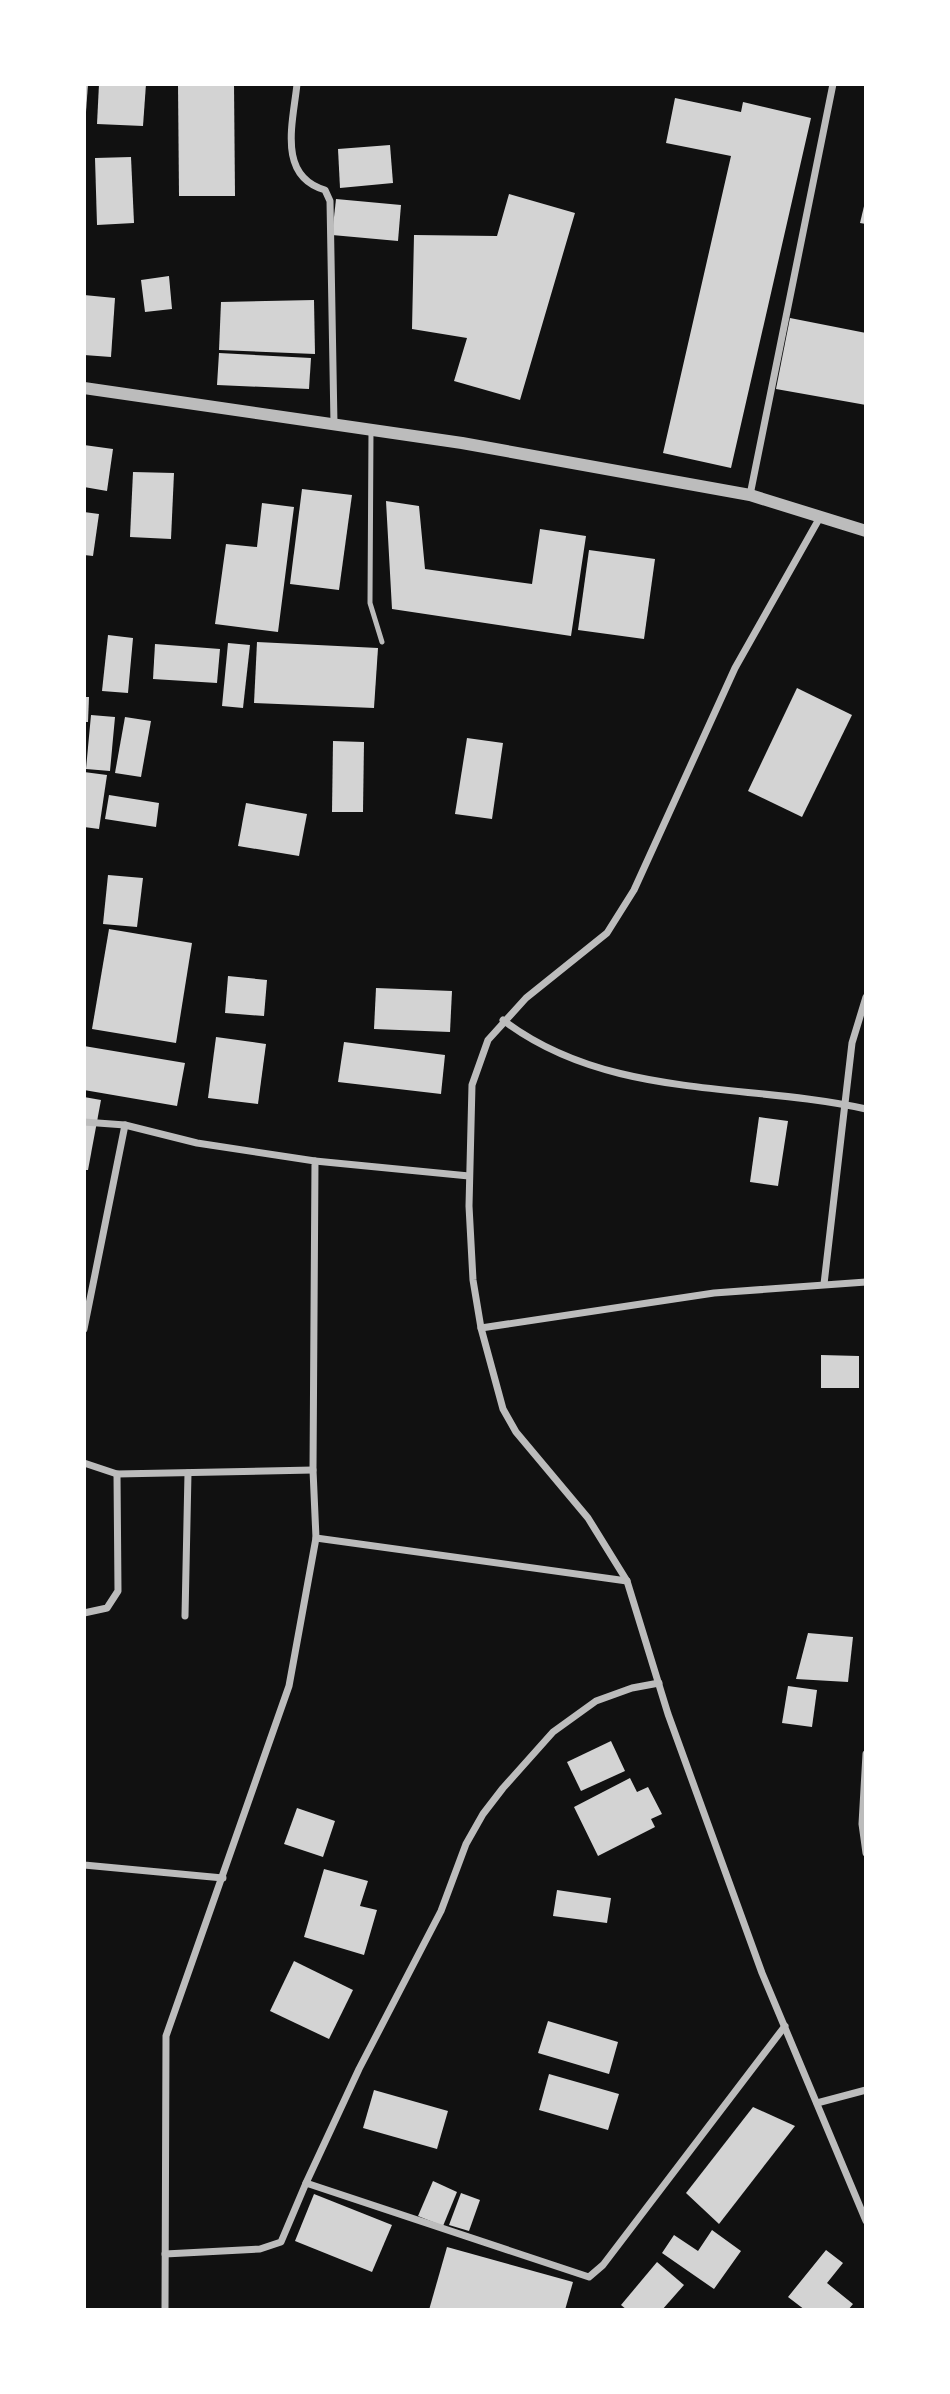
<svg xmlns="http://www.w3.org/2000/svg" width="950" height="2394" viewBox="0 0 950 2394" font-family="Helvetica,sans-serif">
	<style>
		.building { fill: #d3d3d3 }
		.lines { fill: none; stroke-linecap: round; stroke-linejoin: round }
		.service { stroke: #bcbcbc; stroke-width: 5 }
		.minor { stroke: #bcbcbc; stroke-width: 7 }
		.tertiary { stroke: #bcbcbc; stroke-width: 12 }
	</style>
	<rect width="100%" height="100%" fill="#111"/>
	<g class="building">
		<path d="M 84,84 L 88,84 L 86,112 L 84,112 Z"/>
		<path d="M 99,84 L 146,84 L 143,126 L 97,124 Z"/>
		<path d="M 178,84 L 234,84 L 235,196 L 179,196 Z"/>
		<path d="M 675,98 L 741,112 L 743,102 L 811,118 L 731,468 L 663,453 L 731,156 L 666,143 Z"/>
		<path d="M 390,145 L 393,183 L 340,188 L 338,149 Z"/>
		<path d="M 131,157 L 134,223 L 97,225 L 95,158 Z"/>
		<path d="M 509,194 L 575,213 L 520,400 L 454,381 L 467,338 L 412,329 L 414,235 L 497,236 Z"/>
		<path d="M 336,199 L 401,205 L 398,241 L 332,235 Z"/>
		<path d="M 865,202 L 866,202 L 866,224 L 860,223 Z"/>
		<path d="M 169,276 L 172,309 L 145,312 L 141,280 Z"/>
		<path d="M 84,295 L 115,298 L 111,357 L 84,355 Z"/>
		<path d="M 314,300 L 315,354 L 219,350 L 221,302 Z"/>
		<path d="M 790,318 L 866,333 L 866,405 L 776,389 Z"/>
		<path d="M 219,353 L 311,358 L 309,389 L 217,385 Z"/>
		<path d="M 84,445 L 113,449 L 107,491 L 84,487 Z"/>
		<path d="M 133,472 L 174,473 L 171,539 L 130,537 Z"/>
		<path d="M 302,489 L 352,495 L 339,590 L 290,584 Z"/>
		<path d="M 386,501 L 419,506 L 425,569 L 532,584 L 540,529 L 586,536 L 571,636 L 392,609 Z"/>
		<path d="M 262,503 L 294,507 L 278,632 L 215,624 L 226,544 L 257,547 Z"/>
		<path d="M 84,512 L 99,514 L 93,556 L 84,555 Z"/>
		<path d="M 589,550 L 655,559 L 644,639 L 578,630 Z"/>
		<path d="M 108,635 L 133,638 L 128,693 L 102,691 Z"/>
		<path d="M 257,642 L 378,648 L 374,708 L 254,703 Z"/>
		<path d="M 228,643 L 250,645 L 243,708 L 222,706 Z"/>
		<path d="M 155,644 L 220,649 L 217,683 L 153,679 Z"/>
		<path d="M 797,688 L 852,715 L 802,817 L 748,791 Z"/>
		<path d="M 84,697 L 89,697 L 88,722 L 84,722 Z"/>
		<path d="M 91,715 L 115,717 L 110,771 L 86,769 Z"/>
		<path d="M 125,717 L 151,721 L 141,777 L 115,773 Z"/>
		<path d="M 467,738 L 503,743 L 492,819 L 455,814 Z"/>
		<path d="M 333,741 L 364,742 L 363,812 L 332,812 Z"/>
		<path d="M 84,772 L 107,775 L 99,829 L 84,827 Z"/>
		<path d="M 109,795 L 159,803 L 156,827 L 105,819 Z"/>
		<path d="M 246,803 L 307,814 L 299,856 L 238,846 Z"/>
		<path d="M 108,875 L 143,878 L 137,927 L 103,924 Z"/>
		<path d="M 109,929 L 192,943 L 176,1043 L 92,1029 Z"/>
		<path d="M 228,976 L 267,980 L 264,1016 L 225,1013 Z"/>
		<path d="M 376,988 L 452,991 L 450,1032 L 374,1029 Z"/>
		<path d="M 216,1037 L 266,1044 L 258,1104 L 208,1098 Z"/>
		<path d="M 344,1042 L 445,1055 L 441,1094 L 338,1082 Z"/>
		<path d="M 84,1046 L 185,1063 L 177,1106 L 84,1090 Z"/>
		<path d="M 84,1097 L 101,1100 L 88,1170 L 84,1170 Z"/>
		<path d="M 759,1117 L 788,1121 L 778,1186 L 750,1182 Z"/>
		<path d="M 821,1355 L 859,1356 L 859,1388 L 821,1388 Z"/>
		<path d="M 808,1633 L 853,1637 L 848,1682 L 796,1679 Z"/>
		<path d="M 788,1686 L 817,1690 L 812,1727 L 782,1723 Z"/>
		<path d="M 611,1741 L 625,1771 L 581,1791 L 567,1762 Z"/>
		<path d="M 630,1778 L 637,1792 L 648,1787 L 662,1814 L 651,1819 L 655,1827 L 598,1856 L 574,1807 Z"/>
		<path d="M 297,1808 L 335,1821 L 323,1857 L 284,1844 Z"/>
		<path d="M 324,1869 L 368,1881 L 360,1906 L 377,1910 L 364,1955 L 304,1937 Z"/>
		<path d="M 557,1890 L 611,1898 L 607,1923 L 553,1916 Z"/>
		<path d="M 294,1961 L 353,1990 L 329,2039 L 270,2011 Z"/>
		<path d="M 548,2021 L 618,2042 L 609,2074 L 538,2053 Z"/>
		<path d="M 549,2074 L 619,2094 L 608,2130 L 539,2110 Z"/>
		<path d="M 374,2090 L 448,2111 L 437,2149 L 363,2128 Z"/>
		<path d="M 753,2107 L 795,2126 L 719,2224 L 686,2193 Z"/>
		<path d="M 433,2181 L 457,2192 L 443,2226 L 418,2216 Z"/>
		<path d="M 461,2193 L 480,2200 L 469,2231 L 449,2225 Z"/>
		<path d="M 314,2194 L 392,2225 L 372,2272 L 295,2241 Z"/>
		<path d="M 712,2230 L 741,2251 L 714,2289 L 662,2253 L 674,2235 L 698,2251 Z"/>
		<path d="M 447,2247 L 573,2282 L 565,2310 L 429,2310 Z"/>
		<path d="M 826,2250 L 843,2263 L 827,2283 L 853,2304 L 848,2310 L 805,2310 L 788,2297 Z"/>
		<path d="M 657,2262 L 684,2285 L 662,2310 L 627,2310 L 621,2305 Z"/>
	</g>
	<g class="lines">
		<path class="service" d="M 371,430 L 370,603 L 382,642"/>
		<g class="minor">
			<path d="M 297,84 C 293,123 277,176 325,190 L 330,201 L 334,424"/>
			<path d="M 750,495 L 833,84"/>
			<path d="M 819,519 L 735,668 L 634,890 L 607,933 L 526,998 L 488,1040 L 472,1085 L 469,1206 L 473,1280 L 481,1328 L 503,1409 L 516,1432 L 588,1518 L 627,1581 L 668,1714 L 762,1973 L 866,2221"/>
			<path d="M 503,1020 C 608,1100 744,1082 866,1109"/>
			<path d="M 84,1122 L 125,1125 L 197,1143 L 315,1161 L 313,1470 L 316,1538 L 627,1581"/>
			<path d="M 315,1161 L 469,1176"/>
			<path d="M 824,1284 L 852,1043 L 866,997"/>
			<path d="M 481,1328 L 714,1293 L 866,1282"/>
			<path d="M 84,1329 L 125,1125"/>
			<path d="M 84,1463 L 117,1474 L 313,1470"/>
			<path d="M 84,1613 L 107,1608 L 118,1591 L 117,1474"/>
			<path d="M 185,1616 L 188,1473"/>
			<path d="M 866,1754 L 862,1824 L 866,1853"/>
			<path d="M 84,1865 L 223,1878"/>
			<path d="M 817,2103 L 866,2090"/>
			<path d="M 306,2183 L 359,2069 L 441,1911 L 466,1844 L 483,1814 L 503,1788 L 553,1732 L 596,1701 L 632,1688 L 659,1683"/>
			<path d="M 165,2254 L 260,2249 L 281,2242 L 306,2183 L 589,2277 L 603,2265 L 785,2026"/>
			<path d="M 165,2310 L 166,2036 L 289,1686 L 316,1538"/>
		</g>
		<path class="tertiary" d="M 84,388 L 462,443 L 750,495 L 866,531"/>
	</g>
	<rect width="950" height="2394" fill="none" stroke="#ffffff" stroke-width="172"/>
</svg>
